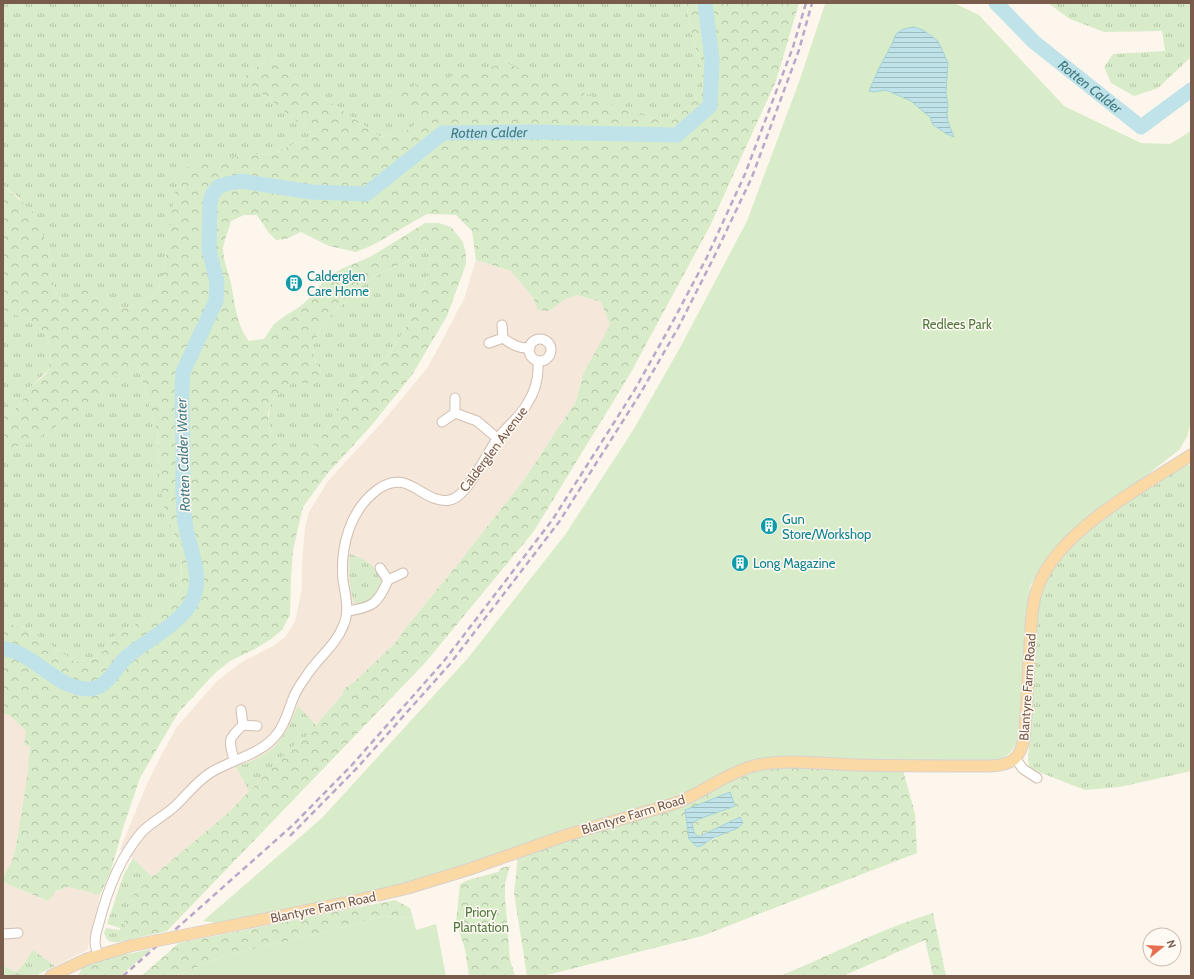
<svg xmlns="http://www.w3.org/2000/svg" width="1194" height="979" viewBox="0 0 1194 979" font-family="Cabin,sans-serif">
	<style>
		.residential { fill: #f5e8da }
		.grass { fill: url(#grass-tufts) }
		.forest { fill: url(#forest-crowns); fill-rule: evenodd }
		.park { fill: #d8ecc9 }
		.water { fill: url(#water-rules); stroke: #a5d3da }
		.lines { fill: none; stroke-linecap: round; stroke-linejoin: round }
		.river { stroke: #bfe3e8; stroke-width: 15 }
		.minor-casing { stroke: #d1beb0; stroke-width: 11 }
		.major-casing { stroke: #dad1cd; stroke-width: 13 }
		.minor { stroke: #fff; stroke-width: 9 }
		.major { stroke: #fbd9a5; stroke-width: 11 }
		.rail { stroke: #b9a8c9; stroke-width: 2.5; stroke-dasharray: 6 4; stroke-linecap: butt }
		.major-bridge-casing { stroke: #dad1cd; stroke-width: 13; stroke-linecap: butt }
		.major-bridge { stroke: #fbd9a5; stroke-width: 11 }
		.labels { text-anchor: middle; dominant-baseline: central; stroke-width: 3; stroke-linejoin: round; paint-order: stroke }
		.culture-label { font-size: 13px; fill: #0d838f; stroke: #fffaf3; text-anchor: start }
		.park-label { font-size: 13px; fill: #537a41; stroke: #fffaf3 }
		.street-label { font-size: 13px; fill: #7a5c4d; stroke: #fffaf3 }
		.water-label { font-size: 14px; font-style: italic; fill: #437c86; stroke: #fffaf3 }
	</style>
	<defs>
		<pattern id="grass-tufts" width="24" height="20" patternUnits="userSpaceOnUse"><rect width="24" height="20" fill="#d8ecc9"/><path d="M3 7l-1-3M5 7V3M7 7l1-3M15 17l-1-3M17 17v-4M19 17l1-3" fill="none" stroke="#b4c2a5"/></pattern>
		<pattern id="forest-crowns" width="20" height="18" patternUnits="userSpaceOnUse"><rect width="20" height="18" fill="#d8ecc9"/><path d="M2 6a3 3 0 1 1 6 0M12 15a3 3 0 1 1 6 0" fill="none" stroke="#b4c2a5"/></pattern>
		<pattern id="water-rules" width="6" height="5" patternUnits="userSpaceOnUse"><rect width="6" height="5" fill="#bfe3e8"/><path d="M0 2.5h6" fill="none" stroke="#a0bbbe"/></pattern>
	</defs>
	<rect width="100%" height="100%" fill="#fdf6ec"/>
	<g class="residential">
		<path d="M 476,260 L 511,271 L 533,298 L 549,311 L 564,300 L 577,295 L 601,302 L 611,325 L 583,374 L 576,401 L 524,480 L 453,570 L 404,630 L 395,643 L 355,681 L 344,689 L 342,695 L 305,738 L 229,812 L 152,877 L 133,858 L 120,849 L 147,784 L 161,756 L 176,728 L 216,682 L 240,663 L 273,646 L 285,637 L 295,622 L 302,588 L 302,563 L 305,527 L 309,512 L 328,481 L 385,419 L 428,367 L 464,299 Z"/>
		<path d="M 3,713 L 11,716 L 26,731 L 24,745 L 30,746 L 27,777 L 16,846 L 11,864 L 3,877 Z"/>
		<path d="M 3,881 L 9,885 L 47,901 L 56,891 L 68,887 L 100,895 L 87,950 L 55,966 L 33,950 L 22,966 L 16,972 L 3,966 Z"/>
	</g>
	<g class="grass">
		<path d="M 3,3 L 686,3 L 691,31 L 702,70 L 703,90 C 696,98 685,113 674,116 C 665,120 649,117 639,115 L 388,91 L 421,120 L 410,129 L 381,137 L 267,59 L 244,78 L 314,135 L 269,155 L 252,154 L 225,160 L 201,160 L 167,250 L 158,293 L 128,308 L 116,307 L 107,295 L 64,303 L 57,295 L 52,279 L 49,250 L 19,198 L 3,185 Z"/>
		<path d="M 1048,3 L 1191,3 L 1191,57 L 1158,88 L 1134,96 L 1111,83 L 1104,67 L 1113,54 L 1165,51 L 1162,31 L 1104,32 L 1070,19 Z"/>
		<path d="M 427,249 L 430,257 L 424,287 L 415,311 L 402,334 L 388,356 L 346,390 L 323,435 L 309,452 C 302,452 293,454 287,452 C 268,446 264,412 275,397 C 279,392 286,387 292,383 L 314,383 L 321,372 L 314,359 L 313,345 L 323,323 L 364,284 L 385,271 L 408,261 L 418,251 Z"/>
		<path d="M 3,310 L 29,320 L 46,334 L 50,347 L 51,368 L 30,387 L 23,400 L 13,412 L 3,417 Z"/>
		<path d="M 133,362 L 138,366 L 157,431 L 158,456 L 165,511 L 182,554 L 181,590 L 168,605 L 126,630 L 113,637 L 98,658 L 75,662 L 29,630 L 3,621 L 3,448 L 101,394 L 116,375 Z"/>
		<path d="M 1191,464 L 1191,771 L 1120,787 L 1085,790 L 1031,769 L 1029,766 L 1028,759 L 1037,614 C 1045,553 1103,516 1151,487 C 1164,480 1177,469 1191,464 Z"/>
		<path d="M 350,554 C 365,559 375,565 383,579 L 379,590 L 370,602 L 358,605 C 348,600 349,565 350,554 Z"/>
		<path d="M 298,706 L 316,725 L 305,738 L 293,746 L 249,791 L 236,767 C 276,753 281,744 298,706 Z"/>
		<path d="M 133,858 L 152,877 L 132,896 L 135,906 L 125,922 L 128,940 C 117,942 108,946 104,933 L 106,928 L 120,930 L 120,928 L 107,924 L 123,876 Z"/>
		<path d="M 33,950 L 55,966 L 35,976 L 3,976 L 3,966 L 16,972 L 22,966 Z"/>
	</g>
	<g class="forest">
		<path d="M 686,3 L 799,3 L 776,81 L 710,226 L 630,374 L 534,531 L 425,663 L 167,931 L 128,940 L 124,922 L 135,906 L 132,896 L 152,877 L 229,812 L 293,746 L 305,738 L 342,695 L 344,689 L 355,681 L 395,643 L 404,630 L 453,570 L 524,480 L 576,401 L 583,374 L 610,325 L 601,302 L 577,295 L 564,300 L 549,311 L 538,310 L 533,298 L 511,271 L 476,260 L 472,231 L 456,215 L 427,214 L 373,245 L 356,252 L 329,246 L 301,232 L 286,239 L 276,240 L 269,233 L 257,215 L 244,215 L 231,221 C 229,230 224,240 223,248 C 223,259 227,269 230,279 C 235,300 235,323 249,341 L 264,339 L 274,324 L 286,315 L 298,308 L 312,296 L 325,279 L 341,269 L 370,257 L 425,223 L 439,223 L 451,227 L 463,242 L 466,254 L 466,264 L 447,316 L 412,375 L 371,426 L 327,474 L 303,507 L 293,550 L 291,578 L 290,615 L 282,630 L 271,639 L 255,649 L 230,661 L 214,674 L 178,713 L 140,778 L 124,825 L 110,873 L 100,895 L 68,887 L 56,891 L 48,901 L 9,885 L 3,881 L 3,877 L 11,864 L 16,846 L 27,777 L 30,746 L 24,745 L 26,731 L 11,716 L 3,713 L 3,621 L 29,630 L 75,662 L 98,658 L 113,637 L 126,630 L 168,605 L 181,590 L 182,554 L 165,511 L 160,489 L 157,431 L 138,366 L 133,362 L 116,375 L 101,394 L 78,413 L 28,444 L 3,449 L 3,417 L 13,412 L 23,400 L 30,387 L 44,376 L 51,368 L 50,347 L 46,334 L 29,320 L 3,310 L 3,185 L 35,214 L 49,250 L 52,279 L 57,295 L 64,303 L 82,290 L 107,295 L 116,307 L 128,308 L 158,293 L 167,250 L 174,196 L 182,170 L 201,160 L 225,159 L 252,154 L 269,155 L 314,135 L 243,78 L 267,59 L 381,137 L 410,129 L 421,120 L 388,92 L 507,63 L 639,115 C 650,117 664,120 674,116 C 685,112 696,98 703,90 L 702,70 L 691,31 ZM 427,249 L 430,257 L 424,287 L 415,311 L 402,334 L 388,356 L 346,390 L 323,435 L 309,452 L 287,452 L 278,447 L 270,431 L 268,413 L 274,398 L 292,383 L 314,383 L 319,378 L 321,372 L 314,359 L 313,345 L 323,323 L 364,284 L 385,271 L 408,261 L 418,251 Z"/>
		<path d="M 778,767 L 903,770 L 915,814 L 917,853 L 702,936 L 543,976 L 527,976 L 514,893 L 518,856 L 751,772 ZM 723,795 L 699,819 L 692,823 L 694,832 L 698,837 L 740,817 L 743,823 L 701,846 L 689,839 L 685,810 L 716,799 Z"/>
		<path d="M 510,866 L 505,884 L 505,897 L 510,959 L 515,976 L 469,976 L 465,949 L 456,922 L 460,884 L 468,880 L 498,872 L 501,868 Z"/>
		<path d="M 395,900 L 410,908 L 413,918 L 384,916 L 322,933 L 227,955 L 175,976 L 141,976 L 179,943 Z"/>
		<path d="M 933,913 L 946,976 L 933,976 L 925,940 L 843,976 L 780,976 C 831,955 880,929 933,913 Z"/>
		<path d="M 152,949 L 120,976 L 78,976 L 83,966 L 117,956 Z"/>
	</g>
	<g class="park">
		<path d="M 827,3 L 954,3 L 979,15 L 1064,106 L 1141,143 L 1170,144 L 1191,131 L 1191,421 L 1187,437 L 1179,450 L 1067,537 L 1048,557 L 1039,570 L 1030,586 L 1026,621 L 1018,740 C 1007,763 997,760 974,762 L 786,758 L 671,800 L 471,864 L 383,890 L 217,923 L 203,921 L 322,818 L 468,658 L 565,535 L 632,432 L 681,346 L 747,221 L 799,82 L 825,4 Z"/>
		<path d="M 384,916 L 413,918 L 416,930 L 436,924 L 446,976 L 175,976 L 227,955 L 322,933 Z"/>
	</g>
	<g class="water">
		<path d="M 914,27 L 923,30 L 938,41 L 948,63 L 946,92 L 948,106 L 947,114 L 948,122 L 954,137 C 945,134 940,129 933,125 L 930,117 L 911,101 L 886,90 L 874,92 L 869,91 L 879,68 L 892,44 L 896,34 L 903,29 Z"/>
		<path d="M 730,792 L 735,806 L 699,819 L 692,823 L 694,832 L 698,837 L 740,817 L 743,823 L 738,828 L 713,838 L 701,846 L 697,847 L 689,839 L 685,810 Z"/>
	</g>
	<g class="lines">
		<g class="river">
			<path id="s1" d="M 996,3 L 1034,42 L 1141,127 L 1191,90"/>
			<path id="s2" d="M 3,648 C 9,650 15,651 20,654 C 43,665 62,689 89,689 C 108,689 116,665 129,655 C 150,638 176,627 191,603 C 204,580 191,552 186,529 C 182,506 183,489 183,466 C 183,440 182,413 182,387 L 183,372 L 216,301 L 217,282 L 209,250 L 210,203 L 212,195 L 218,187 L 226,184 L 241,181 L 311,192 L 366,194 L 443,133 L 529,132 L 677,135 L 710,106 L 712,60 L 705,3"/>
		</g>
		<defs>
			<g id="minor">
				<path d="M 502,325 L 503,338 C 511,344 519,349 530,348"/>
				<circle cx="540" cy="350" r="11"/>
				<path d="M 489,343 L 503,338"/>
				<path d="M 455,413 L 477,421 L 498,439"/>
				<path d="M 442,422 L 455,413 L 455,398"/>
				<path d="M 380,568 L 388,580 L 403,573"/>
				<path d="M 348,611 C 373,607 378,604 388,580"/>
				<path d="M 241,710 L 243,725"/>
				<path d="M 1015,758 L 1023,769 L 1037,778"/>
				<path d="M 234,760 C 229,740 227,740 243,725 L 257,726"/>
				<path d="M 3,934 L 18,933"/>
				<path d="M 98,955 C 97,951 95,947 95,943 C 95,936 97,929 99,923 C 107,891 120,858 141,833 C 150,823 164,816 174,807 C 186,796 196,782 210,773 C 232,759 261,755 277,734 C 286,723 289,708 294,696 C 297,690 301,683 305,678 C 316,659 336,646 344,624 C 350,609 345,595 343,580 C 340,547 350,510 377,490 C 409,466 422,505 450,500 C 467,497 487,453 497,439 C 506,427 520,417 527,404 C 535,392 539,376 538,361"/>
			</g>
			<g id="major">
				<path d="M 225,927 L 350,902 L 408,888 L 470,869 L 567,835 L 676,803 C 702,793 727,773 753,766 C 786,758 823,764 856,765 C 901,766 946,766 991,766 C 1011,765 1020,759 1024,739 C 1027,708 1028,676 1030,645 C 1031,629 1031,612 1035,596 C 1050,534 1141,488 1191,455"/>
				<path d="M 51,976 L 87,959 L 130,946"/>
			</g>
		</defs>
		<use href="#minor" class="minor-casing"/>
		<use href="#major" class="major-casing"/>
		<use href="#minor" class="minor"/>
		<use href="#major" class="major"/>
		<g class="rail">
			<path d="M 290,836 L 357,768 L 450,664 L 559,522 L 640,394 L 678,328 L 713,259 L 752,177 L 799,50 L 812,3"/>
			<path d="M 123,976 L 293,825 L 351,766 L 444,661 L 553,519 L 634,391 L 671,325 L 707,257 L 745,174 L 793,47 L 806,3"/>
		</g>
		<defs>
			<path id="major-bridge" d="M 130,946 L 225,927"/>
		</defs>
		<use href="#major-bridge" class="major-bridge-casing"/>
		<use href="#major-bridge" class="major-bridge"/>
	</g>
	<defs>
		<symbol id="building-disc" viewBox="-11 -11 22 22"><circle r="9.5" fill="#0f9aa8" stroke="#fffaf3"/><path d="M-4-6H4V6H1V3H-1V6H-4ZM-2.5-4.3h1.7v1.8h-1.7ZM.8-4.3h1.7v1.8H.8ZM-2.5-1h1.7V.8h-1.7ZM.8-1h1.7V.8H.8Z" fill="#fff"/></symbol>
	</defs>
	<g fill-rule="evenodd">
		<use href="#building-disc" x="284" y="273" width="20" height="20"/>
		<use href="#building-disc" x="759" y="516" width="20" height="20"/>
		<use href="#building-disc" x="730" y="553" width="20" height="20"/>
	</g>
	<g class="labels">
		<g class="culture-label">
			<text x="307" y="276">Calderglen<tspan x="307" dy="15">Care Home</tspan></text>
			<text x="782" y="519">Gun<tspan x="782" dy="15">Store/Workshop</tspan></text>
			<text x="753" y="563">Long Magazine</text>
		</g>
		<g class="park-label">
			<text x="957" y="324">Redlees Park</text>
			<text x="481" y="912">Priory<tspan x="481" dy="15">Plantation</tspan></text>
		</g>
		<g class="street-label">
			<text transform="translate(493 449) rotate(-53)">Calderglen Avenue</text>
			<text transform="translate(1027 687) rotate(-86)">Blantyre Farm Road</text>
			<text transform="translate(633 814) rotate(-17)">Blantyre Farm Road</text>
			<text transform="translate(323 907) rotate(-12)">Blantyre Farm Road</text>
		</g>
		<g class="water-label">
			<text stroke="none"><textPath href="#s1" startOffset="126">Rotten Calder</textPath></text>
			<text stroke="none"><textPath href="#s2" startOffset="955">Rotten Calder</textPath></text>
			<text transform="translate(183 455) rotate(-92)">Rotten Calder Water</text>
		</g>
	</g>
	<rect width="1194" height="979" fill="none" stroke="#7a5c4d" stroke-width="8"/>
	<g transform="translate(1162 947) rotate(72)"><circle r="19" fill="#fffaf3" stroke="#cabbb1"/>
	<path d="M0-3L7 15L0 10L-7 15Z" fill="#e76f51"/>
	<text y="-6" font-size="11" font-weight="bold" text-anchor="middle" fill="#7a5c4d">N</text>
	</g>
</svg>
